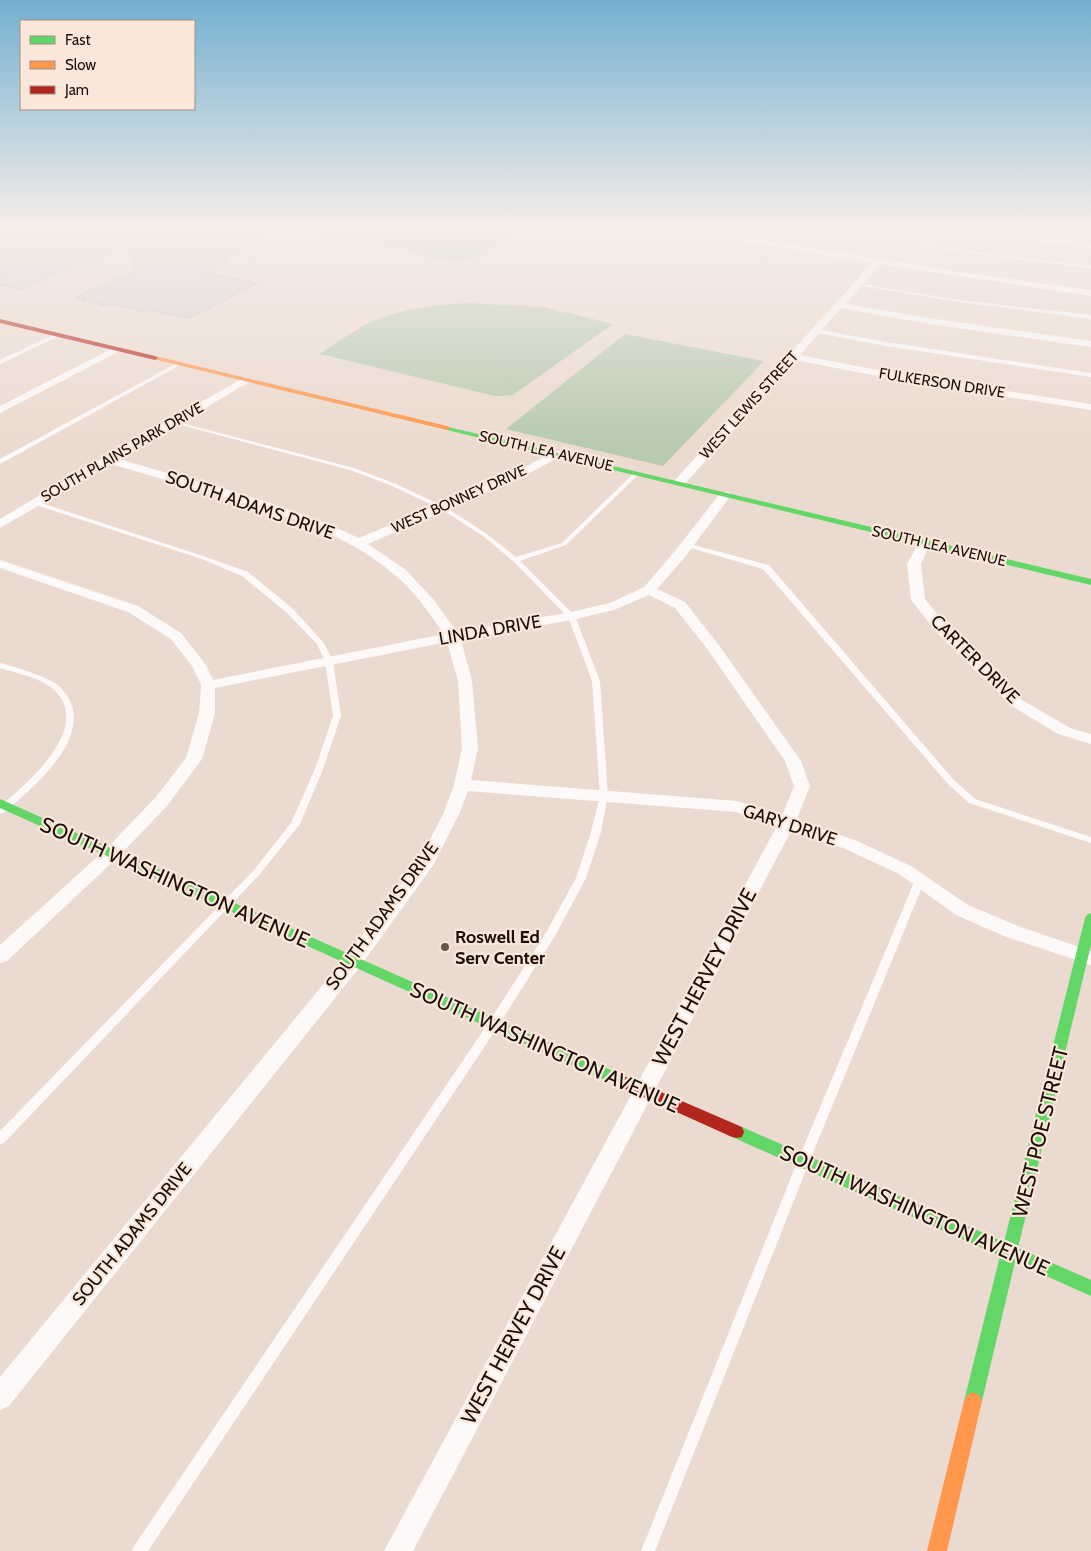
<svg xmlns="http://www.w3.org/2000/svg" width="1091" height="1551" viewBox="0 0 1091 1551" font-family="Cabin,sans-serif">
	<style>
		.green { fill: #b7cab0 }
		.building { fill: #d8cfd0; stroke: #c7bec0 }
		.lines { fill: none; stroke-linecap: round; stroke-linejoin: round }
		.lane { fill: #fcf9f8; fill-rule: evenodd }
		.street { fill: #fcf9f8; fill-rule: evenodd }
		.fast { fill: #63d668; fill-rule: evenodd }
		.slow { fill: #ff974d; fill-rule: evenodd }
		.jam { fill: #b3261e; fill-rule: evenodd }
		.poi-dot { fill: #63564e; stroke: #fbe7da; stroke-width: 2 }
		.labels { text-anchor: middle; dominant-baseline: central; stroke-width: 4.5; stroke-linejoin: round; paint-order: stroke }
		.far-street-label { font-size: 15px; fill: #1a0f08; stroke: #fbe7da }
		.street-label { font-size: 18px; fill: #1a0f08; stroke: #fbe7da }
		.poi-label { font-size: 18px; font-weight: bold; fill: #1a0f08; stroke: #fbe7da; text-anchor: start }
		.near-street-label { font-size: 21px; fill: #1a0f08; stroke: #fbe7da }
	</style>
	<rect width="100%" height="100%" fill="#ebdacf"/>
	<g class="green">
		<path d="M 334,228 L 518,228 C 503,237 492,254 474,258 C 444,266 415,251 387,245 C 366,241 344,238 322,234 Z"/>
		<path d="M 468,303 L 544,307 L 613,324 L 513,395 L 495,396 L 320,354 C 337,343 355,329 373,321 C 403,308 435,305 468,303 Z"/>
		<path d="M 625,334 L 764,361 L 663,466 L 506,429 Z"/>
	</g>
	<path class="building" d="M 0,228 L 162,228 L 157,230 L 182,235 L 202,228 L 263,239 L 222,259 L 228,260 L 203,272 L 257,283 L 200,313 L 187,318 L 149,310 L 145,312 L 112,304 L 108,306 L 82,300 L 85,299 L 77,297 L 137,270 L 126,244 L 20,289 L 0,285 Z"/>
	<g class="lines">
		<g class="lane">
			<path d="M 809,228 L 820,228 L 983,253 L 1091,266 L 1091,268 L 983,255 Z"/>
			<path d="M 857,283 L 960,300 L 1091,315 L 1091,319 L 960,302 L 855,285 L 855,283 Z"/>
			<path d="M 815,329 L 886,342 L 1091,373 L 1091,377 L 886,346 L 813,332 L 812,331 Z"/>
			<path d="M 57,333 L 60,335 L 59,336 L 0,364 L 0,360 Z"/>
			<path d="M 177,363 L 182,364 L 0,464 L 0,459 Z"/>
			<path d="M 170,420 L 354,468 L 396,484 L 445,507 L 487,534 L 516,557 L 562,543 L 635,472 L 640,473 L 566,545 L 520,561 L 575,616 L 600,681 L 608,795 L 601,832 L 586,878 L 555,936 L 497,1028 L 148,1551 L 132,1551 L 134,1546 L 489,1022 L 547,931 L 576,878 L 591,832 L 600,795 L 592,681 L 578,643 L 568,617 L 513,561 L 483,536 L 441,509 L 392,486 L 350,470 L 170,422 Z"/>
			<path d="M 35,501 L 206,557 L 248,572 L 292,608 L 324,643 L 333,661 L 341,716 L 323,769 L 300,824 L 260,874 L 4,1143 L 0,1144 L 0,1131 L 254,870 L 291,823 L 315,769 L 333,716 L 325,661 L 317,644 L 286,612 L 242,576 L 202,559 L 33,504 L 33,502 Z"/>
			<path d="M 686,543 L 769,565 L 953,779 L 975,799 L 1091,837 L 1091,843 L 969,803 L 947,783 L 763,569 L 684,546 L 683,545 Z"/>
			<path d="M 0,663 C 15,667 50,677 60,687 C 103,730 35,787 3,813 L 0,814 L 0,806 C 27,784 95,726 53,689 C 41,678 16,673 0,668 Z"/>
			<path d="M 920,877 L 923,878 L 925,880 L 810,1160 L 655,1551 L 641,1551 L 798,1160 L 915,880 L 917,878 Z"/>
		</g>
		<g class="street">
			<path d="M 671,228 L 690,228 L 960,272 L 1091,290 L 1091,296 L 880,264 L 846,304 L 929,318 L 1091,341 L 1091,347 L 929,324 L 841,308 L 800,355 L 898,374 L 1091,404 L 1091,410 L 898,380 L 795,360 L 684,485 L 676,485 L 674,482 L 676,479 L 872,263 L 675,230 Z"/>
			<path d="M 957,228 L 979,228 L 1091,243 L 1091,249 L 961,230 Z"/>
			<path d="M 117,346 L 120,347 L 120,351 L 0,413 L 0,406 Z"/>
			<path d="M 245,377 L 250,380 L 249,382 L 119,459 C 200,483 283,502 359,538 L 516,472 L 555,451 L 563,451 L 565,453 L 563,455 L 524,476 L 368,544 L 406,570 L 433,599 L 457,632 L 571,612 L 610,603 L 644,587 L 675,551 L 721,492 L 729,492 L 731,495 L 729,498 L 685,557 L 657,589 L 685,602 L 718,644 L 801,761 L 810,786 L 796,821 L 855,840 L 911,866 L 968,905 L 1018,926 L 1091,951 L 1091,965 L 1004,936 L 956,915 L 899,874 L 843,848 L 791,831 L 413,1551 L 384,1551 L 777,826 L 736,812 L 468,791 L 460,812 L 434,864 L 359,968 L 9,1406 L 0,1410 L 0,1377 L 345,958 L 421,857 L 444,812 L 454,785 L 462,748 L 458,681 L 447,642 L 215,688 L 215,713 L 202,759 L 167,806 L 118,857 L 7,961 L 0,963 L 0,945 L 106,849 L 155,798 L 186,758 L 199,713 L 201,685 L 192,666 L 171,639 L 128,612 L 0,568 L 0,560 L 138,606 L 181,633 L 206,665 L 213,680 L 444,634 C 430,614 415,592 396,576 C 348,534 287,516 228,499 C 189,487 150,475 111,464 L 0,528 L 0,519 L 104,457 ZM 649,595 L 675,608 L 708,650 L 785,761 L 794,786 L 782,816 L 737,801 L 471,780 L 478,748 L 472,681 L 461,640 L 571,620 L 614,610 Z"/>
			<path d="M 925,538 L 931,542 L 921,564 L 925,599 L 949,629 L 1022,700 L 1070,728 L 1091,734 L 1091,744 L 1058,734 L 1012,706 L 939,635 L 911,600 L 907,564 L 919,542 Z"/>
		</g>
		<g class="fast">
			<path d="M 444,426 L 1091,579 L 1091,585 L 447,430 L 443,428 Z"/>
			<path d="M 0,799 L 631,1079 L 633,1083 L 631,1087 L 626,1089 L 621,1087 L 0,808 Z"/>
			<path d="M 1091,913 L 1091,945 L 1018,1248 L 1091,1280 L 1091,1296 L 1015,1262 L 982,1401 L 979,1407 L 973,1410 L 967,1407 L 964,1401 L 1000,1256 L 732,1137 L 730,1132 L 732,1127 L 737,1126 L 742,1127 L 1004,1242 L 1085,918 L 1087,915 Z"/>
		</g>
		<g class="slow">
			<path d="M 155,356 L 447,426 L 451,428 L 447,430 L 153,359 L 153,357 Z"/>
			<path d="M 973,1392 L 979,1395 L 982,1401 L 947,1551 L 927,1551 L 964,1401 L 967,1395 Z"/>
		</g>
		<g class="jam">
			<path d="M 0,319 L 155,356 L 158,358 L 155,360 L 0,323 Z"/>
			<path d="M 626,1077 L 742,1127 L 744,1132 L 742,1137 L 737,1138 L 732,1137 L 621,1087 L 619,1083 L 621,1079 Z"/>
		</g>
	</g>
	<linearGradient id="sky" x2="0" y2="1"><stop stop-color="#73b0d0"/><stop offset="0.51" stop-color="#f6eee9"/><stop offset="1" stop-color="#f6eee9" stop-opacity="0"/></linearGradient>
	<rect width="1091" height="445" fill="url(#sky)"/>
	<circle class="poi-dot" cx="445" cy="947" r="5"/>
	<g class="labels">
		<g class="far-street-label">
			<text transform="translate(942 383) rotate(9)">FULKERSON DRIVE</text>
			<text transform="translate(749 405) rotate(-48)">WEST LEWIS STREET</text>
			<text transform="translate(546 451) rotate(13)">SOUTH LEA AVENUE</text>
			<text transform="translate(122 452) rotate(-30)">SOUTH PLAINS PARK DRIVE</text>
			<text transform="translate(459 499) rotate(-24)">WEST BONNEY DRIVE</text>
			<text transform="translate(939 546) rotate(13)">SOUTH LEA AVENUE</text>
		</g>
		<g class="street-label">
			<text transform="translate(250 505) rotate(19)">SOUTH ADAMS DRIVE</text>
			<text transform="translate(490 630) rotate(-10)">LINDA DRIVE</text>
			<text transform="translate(975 659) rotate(45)">CARTER DRIVE</text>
			<text transform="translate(790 825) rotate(18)">GARY DRIVE</text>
			<text transform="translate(382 916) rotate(-54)">SOUTH ADAMS DRIVE</text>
			<text transform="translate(132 1234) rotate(-51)">SOUTH ADAMS DRIVE</text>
		</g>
		<g class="poi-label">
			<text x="455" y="937">Roswell Ed<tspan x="455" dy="21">Serv Center</tspan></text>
		</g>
		<g class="near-street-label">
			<text transform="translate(175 882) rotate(24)">SOUTH WASHINGTON AVENUE</text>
			<text transform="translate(704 977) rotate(-62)">WEST HERVEY DRIVE</text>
			<text transform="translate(545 1047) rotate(24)">SOUTH WASHINGTON AVENUE</text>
			<text transform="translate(1040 1132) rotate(-76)">WEST POE STREET</text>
			<text transform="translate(915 1210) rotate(24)">SOUTH WASHINGTON AVENUE</text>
			<text transform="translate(513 1335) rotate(-62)">WEST HERVEY DRIVE</text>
		</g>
	</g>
	<rect x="20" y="20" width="175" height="90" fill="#fbe7da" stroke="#a19186"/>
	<rect x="30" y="36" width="25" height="8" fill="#63d668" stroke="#a19186"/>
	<text x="65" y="45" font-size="15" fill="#1a0f08">Fast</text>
	<rect x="30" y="61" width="25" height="8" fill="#ff974d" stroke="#a19186"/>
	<text x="65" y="70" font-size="15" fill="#1a0f08">Slow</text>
	<rect x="30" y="86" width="25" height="8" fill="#b3261e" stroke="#a19186"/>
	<text x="65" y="95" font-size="15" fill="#1a0f08">Jam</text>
</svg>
